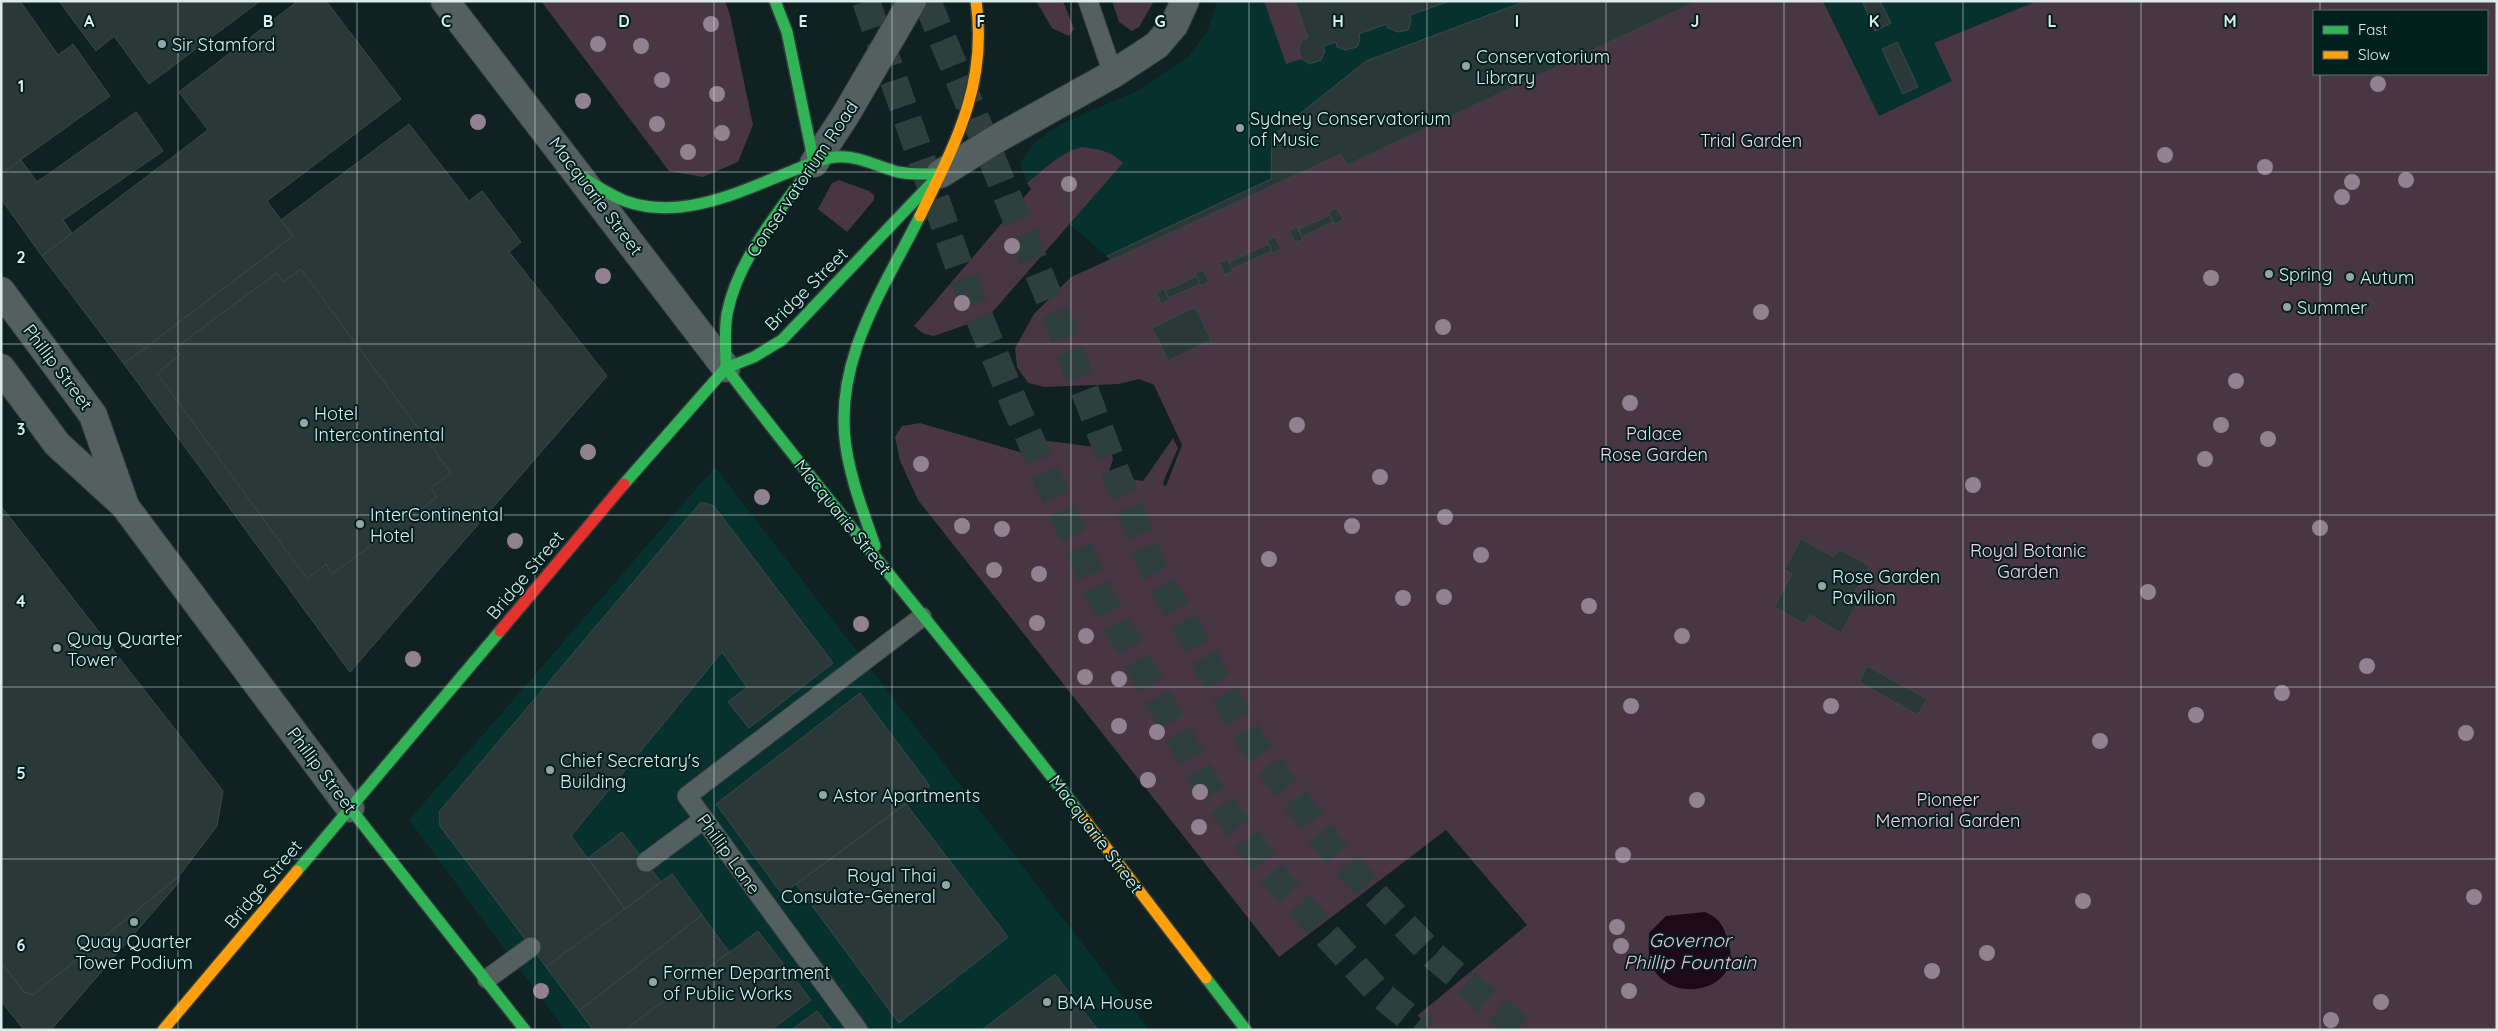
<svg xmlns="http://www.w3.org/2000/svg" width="2498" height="1031" viewBox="0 0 2498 1031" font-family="Quicksand,sans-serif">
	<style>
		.built { fill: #07312e }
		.green { fill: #483643; fill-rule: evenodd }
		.water { fill: #1d0a19 }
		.building { fill: #2a3837; stroke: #3b4948 }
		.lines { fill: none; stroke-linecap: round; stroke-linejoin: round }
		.highway-tunnel { stroke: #2e3f3e; stroke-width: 28; stroke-dasharray: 28 14; stroke-linecap: butt }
		.lane-casing { stroke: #303c3b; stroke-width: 21 }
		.street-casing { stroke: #303c3b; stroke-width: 30 }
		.fast-casing { stroke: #303c3b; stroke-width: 14 }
		.slow-casing { stroke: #303c3b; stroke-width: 14 }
		.jam-casing { stroke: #303c3b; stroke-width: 14 }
		.lane { stroke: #53605f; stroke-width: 19 }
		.street { stroke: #53605f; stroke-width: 28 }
		.fast { stroke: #30b455; stroke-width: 11 }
		.slow { stroke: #ff9f0a; stroke-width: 11 }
		.jam { stroke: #e5322d; stroke-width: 11 }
		.tree { fill: #928291 }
		.grid { fill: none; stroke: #dbecea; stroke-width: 1; stroke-opacity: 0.55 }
		.poi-dot { fill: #94a5a3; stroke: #001f1d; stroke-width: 2 }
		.labels { text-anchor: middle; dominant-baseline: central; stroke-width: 4; stroke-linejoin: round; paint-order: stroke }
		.poi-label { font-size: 18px; fill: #dbecea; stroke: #001f1d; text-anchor: start }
		.park-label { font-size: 18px; fill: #fdd2ee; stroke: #001f1d }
		.street-label { font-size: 18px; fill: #dbecea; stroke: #001f1d }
		.water-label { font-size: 19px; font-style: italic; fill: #f4bfe2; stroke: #001f1d }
		.grid-label { font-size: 16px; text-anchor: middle; font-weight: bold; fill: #dbecea; stroke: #001f1d; stroke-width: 4; stroke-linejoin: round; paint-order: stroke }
	</style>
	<rect width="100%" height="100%" fill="#0f2120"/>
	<g class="built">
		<path d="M 1217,1 L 1697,1 L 1347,165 L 1341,154 L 1112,260 L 1069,224 L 1122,163 L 1117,157 L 1051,162 L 1027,183 L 1020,163 L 1033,144 L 1048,132 L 1061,124 L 1137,91 L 1188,57 L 1207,32 Z"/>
		<path d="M 1823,1 L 2037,1 L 1934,43 L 1953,81 L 1879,116 Z"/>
		<path d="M 715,467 L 1149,1030 L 565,1030 L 409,820 Z"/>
	</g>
	<g class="green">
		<path d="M 541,1 L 725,1 L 730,15 L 753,125 L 738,162 L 703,177 L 669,171 Z"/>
		<path d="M 1036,1 L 1063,1 L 1074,29 L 1069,36 L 1052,28 Z"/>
		<path d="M 1112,1 L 1154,1 L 1139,27 L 1132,31 L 1119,22 Z"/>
		<path d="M 1264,1 L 1295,1 L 1308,38 L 1302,40 L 1299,50 L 1302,59 L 1286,64 Z"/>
		<path d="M 1697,1 L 1823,1 L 1879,116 L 1952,81 L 1934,43 L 2037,1 L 2497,1 L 2497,1030 L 1429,1030 L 1418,1015 L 1527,925 L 1446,830 L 1279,957 L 918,500 L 900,461 L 895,437 L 902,426 L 920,423 L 1023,453 L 1026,440 L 1034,439 L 1102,448 L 1111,451 L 1113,459 L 1108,475 L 1143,481 L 1173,438 L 1178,448 L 1164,480 L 1163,485 L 1166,486 L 1182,445 L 1154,385 L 1139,379 L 1119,384 L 1044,387 L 1028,383 L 1017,367 L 1015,348 L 1034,314 L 1071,277 L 1341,154 L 1348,165 ZM 2314,11 L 2487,11 L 2487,74 L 2314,74 Z"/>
		<path d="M 1082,147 C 1097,149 1112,151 1123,163 L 988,317 L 934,336 C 925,335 920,332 914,326 L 1031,189 L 1027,183 C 1045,168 1060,153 1082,147 Z"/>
		<path d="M 839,180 L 869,191 L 874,195 L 874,200 L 847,232 L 818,209 L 832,183 Z"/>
	</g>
	<path class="water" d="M 1705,912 C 1719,918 1723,925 1728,940 C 1746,995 1662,1007 1650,960 C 1648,951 1649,942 1649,933 L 1666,916 Z"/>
	<g class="building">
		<path d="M 1,1 L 20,1 L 58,55 L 73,44 L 110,96 L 1,174 Z"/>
		<path d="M 59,1 L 260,1 L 149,84 L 114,36 L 96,51 Z"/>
		<path d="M 298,1 L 326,1 L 401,99 L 267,201 L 293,236 L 124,364 L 42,256 L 208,130 L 179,92 Z"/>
		<path d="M 1295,1 L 1450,1 L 1410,15 L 1411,20 L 1408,30 L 1398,32 L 1388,28 L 1386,24 L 1359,34 L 1360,39 L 1357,47 L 1345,50 L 1337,47 L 1336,42 L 1323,46 L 1325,51 L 1321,60 L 1310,64 L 1302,59 L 1299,50 L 1302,40 L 1308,38 Z"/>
		<path d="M 1526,1 L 1697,1 L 1347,165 L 1341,154 L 1112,260 L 1107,256 L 1271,179 L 1272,136 L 1366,61 Z"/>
		<path d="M 1862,1 L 1880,1 L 1891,23 L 1875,31 Z"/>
		<path d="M 1897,42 L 1918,87 L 1903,94 L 1882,49 Z"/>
		<path d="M 136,112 L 163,151 L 63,220 L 72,233 L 42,256 L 1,199 L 1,174 L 21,160 L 37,182 Z"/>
		<path d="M 409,124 L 469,201 L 482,191 L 521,242 L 509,252 L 607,376 L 350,672 L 124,364 L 293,236 L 281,220 Z"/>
		<path d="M 1337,208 L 1343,220 L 1334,224 L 1329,212 Z"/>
		<path d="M 1330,215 L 1333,222 L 1302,237 L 1299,229 Z"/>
		<path d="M 1297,227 L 1303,239 L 1295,243 L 1289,230 Z"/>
		<path d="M 1275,237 L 1281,249 L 1273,253 L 1267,240 Z"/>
		<path d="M 1269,244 L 1272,251 L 1232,269 L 1229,262 Z"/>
		<path d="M 1228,259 L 1233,271 L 1225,275 L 1219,263 Z"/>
		<path d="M 301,269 L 451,473 L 431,488 L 437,497 L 332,574 L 326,564 L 307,579 L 157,373 L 180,355 L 175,348 L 277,273 L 283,282 Z"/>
		<path d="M 1203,270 L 1209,282 L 1201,286 L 1195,273 Z"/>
		<path d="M 1197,276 L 1200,284 L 1169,298 L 1165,291 Z"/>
		<path d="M 1164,288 L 1169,300 L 1161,304 L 1156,292 Z"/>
		<path d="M 1195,307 L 1211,340 L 1168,361 L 1152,328 Z"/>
		<path d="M 701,502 L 714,506 L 833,663 L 749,728 L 728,702 L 747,687 L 722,652 L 571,836 L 625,909 L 546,967 L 440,826 L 439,812 Z"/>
		<path d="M 1,506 L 223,791 L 217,826 L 179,876 L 33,995 L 24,992 L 1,962 Z"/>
		<path d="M 1801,539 L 1834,557 L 1839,549 L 1870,566 L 1851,598 L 1858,602 L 1841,633 L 1810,615 L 1805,624 L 1774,607 L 1792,574 L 1784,570 Z"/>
		<path d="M 1867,666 L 1927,699 L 1918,715 L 1859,682 Z"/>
		<path d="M 860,693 L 930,786 L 782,894 L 716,804 Z"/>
		<path d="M 906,804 L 1008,937 L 899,1023 L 796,884 Z"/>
		<path d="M 622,832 L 661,882 L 625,909 L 588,858 Z"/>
		<path d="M 672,874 L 702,915 L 579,1011 L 546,967 Z"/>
		<path d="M 179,876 L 179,882 L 51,1030 L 24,1030 L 1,1001 L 1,962 L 24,992 L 33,995 Z"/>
		<path d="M 702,915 L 729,952 L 625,1030 L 593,1030 L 579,1011 Z"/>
		<path d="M 758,931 L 811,1000 L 771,1030 L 625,1030 Z"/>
		<path d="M 1055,974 L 1098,1030 L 982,1030 Z"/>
		<path d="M 817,1011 L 832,1030 L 791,1030 Z"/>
	</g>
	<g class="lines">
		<g class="highway-tunnel">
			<path d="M 866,1 L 961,272 L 1014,403 L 1099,593 L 1206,784 L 1278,881 L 1381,995 L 1424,1030"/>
			<path d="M 927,1 L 1052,305 L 1151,564 L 1251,741 L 1336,854 L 1434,956 L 1521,1030"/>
		</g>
		<defs>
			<g id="lane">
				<path d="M 1088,1 L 1113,74"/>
				<path d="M 646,862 L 704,819"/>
				<path d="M 487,979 L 531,947"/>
				<path d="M 858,1030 L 687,796 L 922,617"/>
			</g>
			<g id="street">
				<path d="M 445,1 L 726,368"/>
				<path d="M 814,163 L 845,116 L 912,1"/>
				<path d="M 940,174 L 998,138 L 1113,74 L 1157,45 L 1174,25 L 1185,1"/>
				<path d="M 1,291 L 93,415 L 124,503"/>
				<path d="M 1,368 L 57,444 L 124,505 L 350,808"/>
			</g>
			<g id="fast">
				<path d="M 775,1 L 787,32 L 814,163"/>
				<path d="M 582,177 C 596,186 610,195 625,201 C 678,220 733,195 782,175 C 800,168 817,159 836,157 C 858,155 878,167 898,172 C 912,175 926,174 940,174"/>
				<path d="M 726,368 C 841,520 966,664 1082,816"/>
				<path d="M 726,368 C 726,351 724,331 727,314 C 738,257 781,210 814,163"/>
				<path d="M 624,484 L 726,368 L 754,357 L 782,340 L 940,174"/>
				<path d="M 875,546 C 864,514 851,481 846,447 C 833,361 883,290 920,216"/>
				<path d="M 350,808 L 525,1030"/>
				<path d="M 297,871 L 500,631"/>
				<path d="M 1206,978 L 1246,1030"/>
			</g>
			<g id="slow">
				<path d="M 920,216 C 955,144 988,84 976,1"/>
				<path d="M 1082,816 L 1206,978"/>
				<path d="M 163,1030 L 297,871"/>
			</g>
			<path id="jam" d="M 500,631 L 624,484"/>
		</defs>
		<use href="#lane" class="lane-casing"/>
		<use href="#street" class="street-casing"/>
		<use href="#fast" class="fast-casing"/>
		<use href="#slow" class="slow-casing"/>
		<use href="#jam" class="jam-casing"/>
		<use href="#lane" class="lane"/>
		<use href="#street" class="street"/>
		<use href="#fast" class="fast"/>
		<use href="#slow" class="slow"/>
		<use href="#jam" class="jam"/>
	</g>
	<g class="tree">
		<circle cx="711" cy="24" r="8"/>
		<circle cx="598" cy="44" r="8"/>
		<circle cx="641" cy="46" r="8"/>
		<circle cx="662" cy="80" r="8"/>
		<circle cx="2378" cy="84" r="8"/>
		<circle cx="717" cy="94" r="8"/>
		<circle cx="583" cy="101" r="8"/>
		<circle cx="478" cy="122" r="8"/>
		<circle cx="657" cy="124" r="8"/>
		<circle cx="722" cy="133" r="8"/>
		<circle cx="688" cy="152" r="8"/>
		<circle cx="2165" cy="155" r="8"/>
		<circle cx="2265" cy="167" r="8"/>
		<circle cx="2406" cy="180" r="8"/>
		<circle cx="2352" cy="182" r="8"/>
		<circle cx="1069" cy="184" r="8"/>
		<circle cx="2342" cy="197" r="8"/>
		<circle cx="1012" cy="246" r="8"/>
		<circle cx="603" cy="276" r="8"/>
		<circle cx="2211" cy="278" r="8"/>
		<circle cx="962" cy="303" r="8"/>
		<circle cx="1761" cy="312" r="8"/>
		<circle cx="1443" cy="327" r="8"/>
		<circle cx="2236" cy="381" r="8"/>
		<circle cx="1630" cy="403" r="8"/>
		<circle cx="1297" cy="425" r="8"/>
		<circle cx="2221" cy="425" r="8"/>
		<circle cx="2268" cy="439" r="8"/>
		<circle cx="588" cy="452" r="8"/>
		<circle cx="2205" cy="459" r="8"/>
		<circle cx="921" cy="464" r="8"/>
		<circle cx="1380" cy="477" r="8"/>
		<circle cx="1973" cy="485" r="8"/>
		<circle cx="762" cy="497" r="8"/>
		<circle cx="1445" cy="517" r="8"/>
		<circle cx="962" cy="526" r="8"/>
		<circle cx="1352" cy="526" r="8"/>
		<circle cx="2320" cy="528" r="8"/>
		<circle cx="1002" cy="529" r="8"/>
		<circle cx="515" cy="541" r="8"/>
		<circle cx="1481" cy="555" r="8"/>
		<circle cx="1269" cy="559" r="8"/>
		<circle cx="994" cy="570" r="8"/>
		<circle cx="1039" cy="574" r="8"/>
		<circle cx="2148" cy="592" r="8"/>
		<circle cx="1444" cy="597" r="8"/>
		<circle cx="1403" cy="598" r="8"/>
		<circle cx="1589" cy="606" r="8"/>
		<circle cx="1037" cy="623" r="8"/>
		<circle cx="861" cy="624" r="8"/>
		<circle cx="1086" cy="636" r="8"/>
		<circle cx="1682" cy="636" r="8"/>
		<circle cx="413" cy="659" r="8"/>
		<circle cx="2367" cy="666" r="8"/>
		<circle cx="1085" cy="677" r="8"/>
		<circle cx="1119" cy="679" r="8"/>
		<circle cx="2282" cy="693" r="8"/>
		<circle cx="1631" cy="706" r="8"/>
		<circle cx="1831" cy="706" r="8"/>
		<circle cx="2196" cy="715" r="8"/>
		<circle cx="1119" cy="726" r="8"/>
		<circle cx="1157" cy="732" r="8"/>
		<circle cx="2466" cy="733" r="8"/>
		<circle cx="2100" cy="741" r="8"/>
		<circle cx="1148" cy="780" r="8"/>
		<circle cx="1200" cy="792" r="8"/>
		<circle cx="1697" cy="800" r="8"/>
		<circle cx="1199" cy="827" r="8"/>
		<circle cx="1623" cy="855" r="8"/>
		<circle cx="2474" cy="897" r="8"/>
		<circle cx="2083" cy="901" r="8"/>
		<circle cx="1617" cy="927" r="8"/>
		<circle cx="1621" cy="946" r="8"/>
		<circle cx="1987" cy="953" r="8"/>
		<circle cx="1932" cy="971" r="8"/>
		<circle cx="541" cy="991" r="8"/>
		<circle cx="1629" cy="991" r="8"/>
		<circle cx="2381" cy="1002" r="8"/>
		<circle cx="2331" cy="1020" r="8"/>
	</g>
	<path class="grid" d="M 178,1 L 178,1030M 357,1 L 357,1030M 535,1 L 535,1030M 714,1 L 714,1030M 892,1 L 892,1030M 1071,1 L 1071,1030M 1249,1 L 1249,1030M 1427,1 L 1427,1030M 1606,1 L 1606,1030M 1784,1 L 1784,1030M 1963,1 L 1963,1030M 2141,1 L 2141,1030M 2320,1 L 2320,11M 2320,74 L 2320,1030M 1,172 L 2497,172M 1,344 L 2497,344M 1,515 L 2497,515M 1,687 L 2497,687M 1,859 L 2497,859"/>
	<g class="poi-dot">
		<circle cx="162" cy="44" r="5"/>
		<circle cx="1466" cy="66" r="5"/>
		<circle cx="1240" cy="128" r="5"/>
		<circle cx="2269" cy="274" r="5"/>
		<circle cx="2350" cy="277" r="5"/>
		<circle cx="2287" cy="307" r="5"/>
		<circle cx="304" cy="423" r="5"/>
		<circle cx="360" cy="524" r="5"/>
		<circle cx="1822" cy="586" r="5"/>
		<circle cx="57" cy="648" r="5"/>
		<circle cx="550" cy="770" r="5"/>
		<circle cx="823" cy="795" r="5"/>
		<circle cx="946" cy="885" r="5"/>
		<circle cx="134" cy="922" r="5"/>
		<circle cx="653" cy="982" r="5"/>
		<circle cx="1047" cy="1002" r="5"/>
	</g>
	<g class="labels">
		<g class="poi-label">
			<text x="172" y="44">Sir Stamford</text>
			<text x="1476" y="56">Conservatorium<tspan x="1476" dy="21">Library</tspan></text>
			<text x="1250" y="118">Sydney Conservatorium<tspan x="1250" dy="21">of Music</tspan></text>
			<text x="2279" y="274">Spring</text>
			<text x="2360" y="277">Autum</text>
			<text x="2297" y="307">Summer</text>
			<text x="314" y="413">Hotel<tspan x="314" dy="21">Intercontinental</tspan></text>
			<text x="370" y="514">InterContinental<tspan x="370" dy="21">Hotel</tspan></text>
			<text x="1832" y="576">Rose Garden<tspan x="1832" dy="21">Pavilion</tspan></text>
			<text x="67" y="638">Quay Quarter<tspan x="67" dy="21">Tower</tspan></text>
			<text x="560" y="760">Chief Secretary's<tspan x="560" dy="21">Building</tspan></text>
			<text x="833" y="795">Astor Apartments</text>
			<text x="936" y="875" text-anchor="end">Royal Thai<tspan x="936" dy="21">Consulate-General</tspan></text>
			<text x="134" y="941" text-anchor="middle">Quay Quarter<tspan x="134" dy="21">Tower Podium</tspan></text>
			<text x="663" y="972">Former Department<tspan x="663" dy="21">of Public Works</tspan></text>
			<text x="1057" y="1002">BMA House</text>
		</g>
		<g class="park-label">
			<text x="1751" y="140">Trial Garden</text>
			<text x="1654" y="433">Palace<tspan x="1654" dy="21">Rose Garden</tspan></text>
			<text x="2028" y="550">Royal Botanic<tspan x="2028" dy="21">Garden</tspan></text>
			<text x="1948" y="799">Pioneer<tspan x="1948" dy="21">Memorial Garden</tspan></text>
		</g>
		<g class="street-label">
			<text transform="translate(802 179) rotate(-56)">Conservatorium Road</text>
			<text transform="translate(596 196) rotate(53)">Macquarie Street</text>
			<text transform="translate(806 289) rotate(-45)">Bridge Street</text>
			<text transform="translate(58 367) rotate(53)">Phillip Street</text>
			<text transform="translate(843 517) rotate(51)">Macquarie Street</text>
			<text transform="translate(525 575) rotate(-50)">Bridge Street</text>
			<text transform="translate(322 770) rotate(53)">Phillip Street</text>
			<text transform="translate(1096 834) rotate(53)">Macquarie Street</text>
			<text transform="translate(729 854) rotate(54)">Phillip Lane</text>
			<text transform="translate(263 884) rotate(-50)">Bridge Street</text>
		</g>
		<g class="water-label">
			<text x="1690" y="940">Governor<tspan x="1690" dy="22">Phillip Fountain</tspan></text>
		</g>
	</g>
	<g class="grid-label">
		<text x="89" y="27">A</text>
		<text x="268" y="27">B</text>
		<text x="446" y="27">C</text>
		<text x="624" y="27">D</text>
		<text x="803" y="27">E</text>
		<text x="981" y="27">F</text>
		<text x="1160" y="27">G</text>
		<text x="1338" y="27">H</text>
		<text x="1517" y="27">I</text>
		<text x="1695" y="27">J</text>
		<text x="1874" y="27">K</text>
		<text x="2052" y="27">L</text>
		<text x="2230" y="27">M</text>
		<text x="21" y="92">1</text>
		<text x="21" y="263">2</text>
		<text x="21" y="435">3</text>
		<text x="21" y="607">4</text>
		<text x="21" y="779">5</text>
		<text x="21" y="951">6</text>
	</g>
	<rect width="2498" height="1031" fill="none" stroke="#dbecea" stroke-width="5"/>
	<rect x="2313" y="10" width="175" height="65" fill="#001f1d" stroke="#58716f"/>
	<rect x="2323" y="26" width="25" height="8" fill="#30b455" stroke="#58716f"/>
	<text x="2358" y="35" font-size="15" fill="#dbecea">Fast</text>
	<rect x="2323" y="51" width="25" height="8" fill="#ff9f0a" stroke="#58716f"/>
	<text x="2358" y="60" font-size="15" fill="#dbecea">Slow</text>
</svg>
